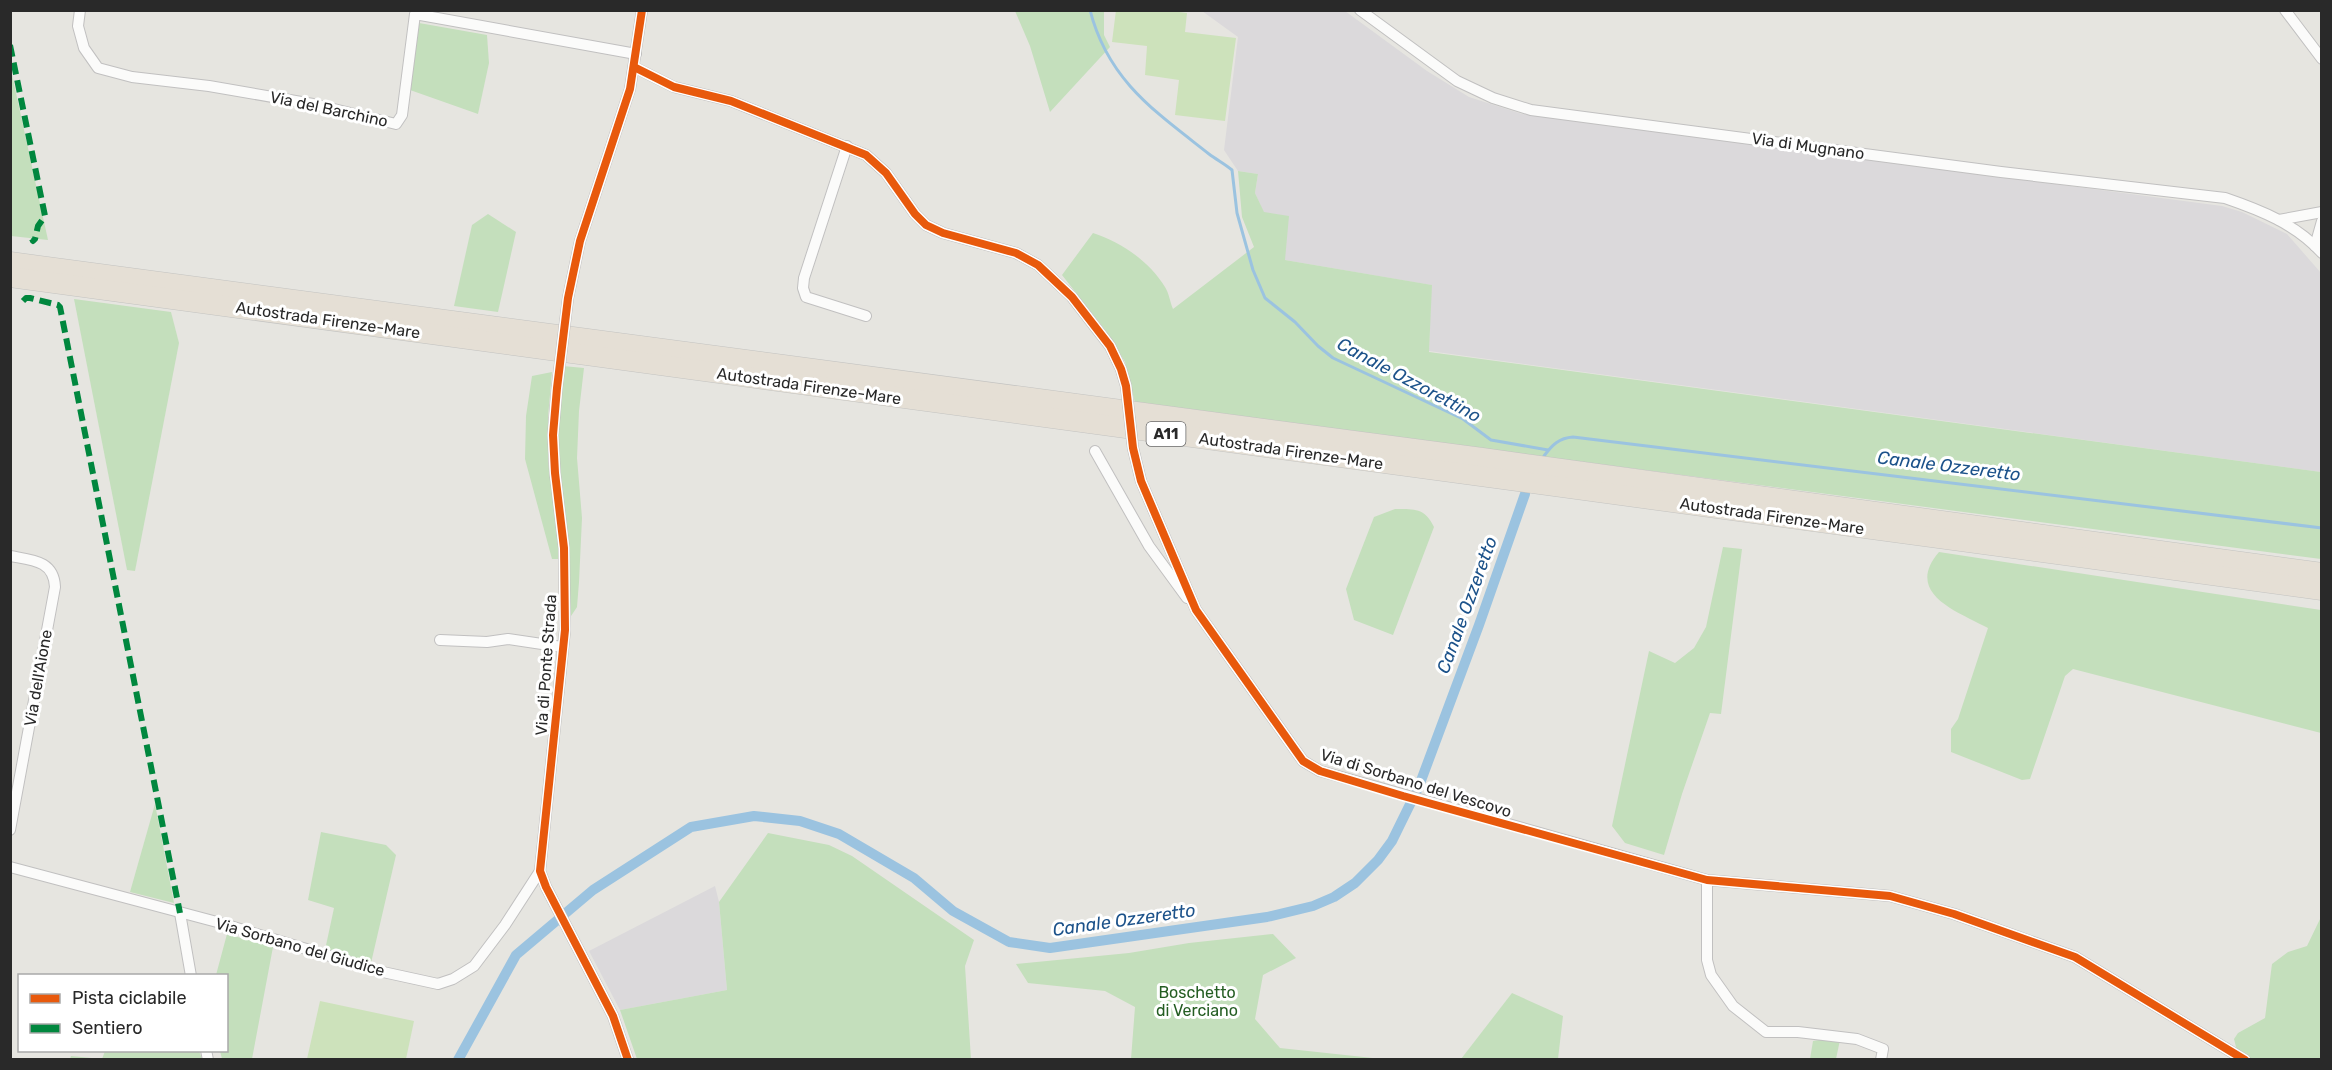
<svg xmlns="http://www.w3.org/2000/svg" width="2332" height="1070" viewBox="0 0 2332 1070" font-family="Rubik,sans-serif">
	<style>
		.industrial { fill: #dbd9db }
		.green { fill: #c4dfbc }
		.pitch { fill: #cde2bb }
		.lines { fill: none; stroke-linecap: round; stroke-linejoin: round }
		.stream { stroke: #9bc3e0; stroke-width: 3 }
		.canal { stroke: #9bc3e0; stroke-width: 10 }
		.minor-casing { stroke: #c1c0c0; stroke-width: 12 }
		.motorway-casing { stroke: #c3c3c1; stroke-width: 21 }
		.minor { stroke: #fbfbfa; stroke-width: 10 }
		.motorway { stroke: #e5dfd5; stroke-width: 20 }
		.minor-bridge-casing { stroke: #c1c0c0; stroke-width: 12; stroke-linecap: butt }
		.minor-bridge { stroke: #fbfbfa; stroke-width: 10 }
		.quiet { stroke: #00873e; stroke-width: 6; stroke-dasharray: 12 6; stroke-linecap: butt }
		.cycleway-casing { stroke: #fff; stroke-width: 11 }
		.cycleway { stroke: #e8590c; stroke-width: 8 }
		.labels { text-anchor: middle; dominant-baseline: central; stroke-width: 6; stroke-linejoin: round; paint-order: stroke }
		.shield { fill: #fff; stroke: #696969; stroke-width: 1.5 }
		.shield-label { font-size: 15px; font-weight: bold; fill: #292929 }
		.street-label { font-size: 16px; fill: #292929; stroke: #fff }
		.park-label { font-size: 16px; fill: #245d22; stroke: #fff }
		.water-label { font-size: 18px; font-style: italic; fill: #1c528a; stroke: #fff }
	</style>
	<rect width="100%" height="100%" fill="#e6e5e0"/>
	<g class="industrial">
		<path d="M 1202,11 L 1345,11 L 1427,71 L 1469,97 L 1522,114 L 2222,206 L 2242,212 L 2287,234 L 2321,273 L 2321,472 L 1429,351 L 1431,285 L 1285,260 L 1255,193 L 1258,174 L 1238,171 L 1224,150 L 1238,37 Z"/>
		<path d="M 715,886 L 719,902 L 727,990 L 620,1010 L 589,951 Z"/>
	</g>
	<g class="green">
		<path d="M 1015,11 L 1104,11 L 1104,35 L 1110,47 L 1050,112 L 1030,46 Z"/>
		<path d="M 419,23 L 487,35 L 489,63 L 478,114 L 410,90 Z"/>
		<path d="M 10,70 L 11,70 L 48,240 L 11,236 Z"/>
		<path d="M 1238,171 L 1258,174 L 1255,193 L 1264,212 L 1289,216 L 1285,260 L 1432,285 L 1429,352 L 2321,472 L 2321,559 L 1135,403 L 1125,362 L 1106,331 L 1062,275 L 1093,233 C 1121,242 1149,261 1165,287 C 1169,293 1170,302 1173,309 L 1254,247 L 1242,217 Z"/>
		<path d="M 488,214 L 516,232 L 498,312 L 454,306 L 472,225 Z"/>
		<path d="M 74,299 L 171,312 L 179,343 L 135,571 L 127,570 Z"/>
		<path d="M 563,366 L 584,368 L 579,411 L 577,458 L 582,518 L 579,582 L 577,607 L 571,616 L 564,517 L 554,446 Z"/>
		<path d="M 552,372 L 548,417 L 548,461 L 560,559 L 552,559 L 525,459 L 526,416 L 532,376 Z"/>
		<path d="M 1395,509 C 1415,509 1425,508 1434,527 L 1393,635 L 1354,620 L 1346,589 L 1374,517 Z"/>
		<path d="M 1723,547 L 1742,549 L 1721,714 L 1710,713 L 1682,794 L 1664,855 L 1625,843 L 1612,826 L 1649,651 L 1675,663 L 1694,648 L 1706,627 Z"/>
		<path d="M 1939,552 L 2321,610 L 2321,733 L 2073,669 L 2065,676 L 2030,779 L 2022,780 L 1951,752 L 1951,729 L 1958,719 L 1988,628 C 1959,612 1903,594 1939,552 Z"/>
		<path d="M 155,804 L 174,903 L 130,892 Z"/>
		<path d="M 321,832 L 386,845 L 396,855 L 371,963 L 325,950 L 334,908 L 308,900 Z"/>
		<path d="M 768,833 L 829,845 L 852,856 L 974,940 L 965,966 L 971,1059 L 637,1059 L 620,1010 L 727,990 L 719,902 Z"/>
		<path d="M 2321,917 L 2321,1059 L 2239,1059 L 2234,1039 L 2238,1033 L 2265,1018 L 2272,964 L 2288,952 L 2307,946 Z"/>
		<path d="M 227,934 L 273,947 L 252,1059 L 222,1059 L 220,1051 L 226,1050 L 226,976 L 216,975 Z"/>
		<path d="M 1273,934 L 1296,958 L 1263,975 L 1255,1019 L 1280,1048 L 1382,1059 L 1131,1059 L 1135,1007 L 1105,991 L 1028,983 L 1016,964 L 1129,953 L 1189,943 Z"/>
		<path d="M 1512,993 L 1563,1016 L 1558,1059 L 1461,1059 Z"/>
		<path d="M 1819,1040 L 1840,1040 L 1836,1059 L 1810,1059 L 1813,1041 Z"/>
		<path d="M 105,1051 L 199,1051 L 202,1059 L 70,1059 L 71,1056 L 102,1059 Z"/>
	</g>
	<g class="pitch">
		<path d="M 1116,10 L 1164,10 L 1187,13 L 1185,32 L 1236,38 L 1225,121 L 1175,115 L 1179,80 L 1145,75 L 1147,46 L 1112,42 Z"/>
		<path d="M 320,1001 L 414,1021 L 406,1059 L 307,1059 Z"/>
	</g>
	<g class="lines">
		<g class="stream">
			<path d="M 1090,10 C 1108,81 1156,112 1209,154 C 1217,160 1225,164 1232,170 L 1237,213 L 1253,270 L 1265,298 L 1295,322 L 1318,346 L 1333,358 L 1463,419 L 1491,440 L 1548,450"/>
			<path d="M 1544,456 C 1552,445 1559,438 1573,437 L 2322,528"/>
		</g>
		<path class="canal" d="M 458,1060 L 516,955 L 593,890 L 691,827 L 754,816 L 800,821 L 839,834 L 914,878 L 953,911 L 1009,942 L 1050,948 L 1267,917 L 1313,906 L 1334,897 L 1355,883 L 1378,860 L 1392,841 L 1419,786 L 1479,625 L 1525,494"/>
		<defs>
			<g id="minor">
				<path d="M 80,10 L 78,26 L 84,48 L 98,68 L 132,77 L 209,86 L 313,104 L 396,124 L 402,115 L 415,14 L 636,54"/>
				<path d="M 1360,10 L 1457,81 L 1493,98 L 1531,110 L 2001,172 L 2225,198 C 2260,210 2296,224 2322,253"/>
				<path d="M 2285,10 L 2322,59"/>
				<path d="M 634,67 L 674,87 L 731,101 L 866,155 L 886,173 L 915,214 L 926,225 L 943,233 L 1016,253 L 1038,265 L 1072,297 L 1110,346 L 1121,369 L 1126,386"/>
				<path d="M 847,146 L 804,278 L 803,288 L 806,297 L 866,316"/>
				<path d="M 2279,220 L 2322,212"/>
				<path d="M 2315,246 L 2322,221"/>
				<path d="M 568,298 L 580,241 L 630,89 L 642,10"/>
				<path d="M 557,388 L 553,435 L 555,473 L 564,548 L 565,630 L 540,871 L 546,887 L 613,1016 L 628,1060"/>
				<path d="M 1133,448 L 1141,481 L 1196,610 L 1303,761 L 1320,771 L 1707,880 L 1890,896 L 1954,914 L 2075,957 L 2245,1060"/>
				<path d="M 1095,451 L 1149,546 L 1187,598"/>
				<path d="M 10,556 C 31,560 54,560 55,587 L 10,830"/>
				<path d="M 440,640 L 487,642 L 508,639 L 562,647"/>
				<path d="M 10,867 L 217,922 L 383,972 L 438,984 L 453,979 L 474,966 L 505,925 L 540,871"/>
				<path d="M 1707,880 L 1707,960 L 1711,975 L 1733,1006 L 1766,1032 L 1798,1032 L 1857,1039 L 1883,1049 L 1881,1060"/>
				<path d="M 180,913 L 191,976"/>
				<path d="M 206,1050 L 208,1060"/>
			</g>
			<g id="motorway">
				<path d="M 10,262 L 1482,458 L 2322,573"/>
				<path d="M 10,277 L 2322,590"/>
			</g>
		</defs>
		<use href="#minor" class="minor-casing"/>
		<use href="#motorway" class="motorway-casing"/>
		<use href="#minor" class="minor"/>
		<use href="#motorway" class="motorway"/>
		<defs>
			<g id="minor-bridge">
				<path d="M 1126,386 L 1133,448"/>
				<path d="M 557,388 L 568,298"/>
			</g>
		</defs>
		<use href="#minor-bridge" class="minor-bridge-casing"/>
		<use href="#minor-bridge" class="minor-bridge"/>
		<g class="quiet">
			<path d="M 10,45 L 45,216 L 38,226 L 35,239 L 33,241 L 32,239"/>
			<path d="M 23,301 L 26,298 L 30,298 L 58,305 L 60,307 L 180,913"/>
		</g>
		<defs>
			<g id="cycleway">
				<path d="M 634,67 L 674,87 L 731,101 L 866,155 L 886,173 L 915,214 L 926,225 L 943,233 L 1016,253 L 1038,265 L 1072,297 L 1110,346 L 1121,369 L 1126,386 L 1133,448 L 1141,481 L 1196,610 L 1303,761 L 1320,771 L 1403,796 L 1707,880 L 1890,896 L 1954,914 L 2075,957 L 2245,1060"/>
				<path d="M 628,1060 L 613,1016 L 546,887 L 540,871 L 565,630 L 564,548 L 555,473 L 553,435 L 557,388 L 568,298 L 580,241 L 630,89 L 642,10"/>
			</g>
		</defs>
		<use href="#cycleway" class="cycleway-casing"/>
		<use href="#cycleway" class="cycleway"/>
	</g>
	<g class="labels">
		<rect class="shield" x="1146.5" y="422" width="39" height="24" rx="4.5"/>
		<g class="shield-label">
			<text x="1166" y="434">A11</text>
		</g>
		<g class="street-label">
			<text transform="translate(329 109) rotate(12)">Via del Barchino</text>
			<text transform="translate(1808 146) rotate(8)">Via di Mugnano</text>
			<text transform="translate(328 320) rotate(8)">Autostrada Firenze-Mare</text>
			<text transform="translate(809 386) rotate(8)">Autostrada Firenze-Mare</text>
			<text transform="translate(1291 451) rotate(8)">Autostrada Firenze-Mare</text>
			<text transform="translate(1772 516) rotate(8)">Autostrada Firenze-Mare</text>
			<text transform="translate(546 665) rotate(-86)">Via di Ponte Strada</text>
			<text transform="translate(38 678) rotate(-80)">Via dell'Aione</text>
			<text transform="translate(1416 783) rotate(17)">Via di Sorbano del Vescovo</text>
			<text transform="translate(300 947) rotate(16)">Via Sorbano del Giudice</text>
		</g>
		<g class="park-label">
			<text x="1197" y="992">Boschetto<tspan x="1197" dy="18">di Verciano</tspan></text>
		</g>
		<g class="water-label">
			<text transform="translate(1409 380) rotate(28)">Canale Ozzorettino</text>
			<text transform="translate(1949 466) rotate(7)">Canale Ozzeretto</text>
			<text transform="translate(1467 605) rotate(-70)">Canale Ozzeretto</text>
			<text transform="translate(1124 920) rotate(-8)">Canale Ozzeretto</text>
		</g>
	</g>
	<rect width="2332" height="1070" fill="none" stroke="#292929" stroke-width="24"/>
	<rect x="18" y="974" width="210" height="78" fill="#ffffff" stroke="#a9a9a9" stroke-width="1.5"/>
	<rect x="30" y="994" width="30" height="9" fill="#e8590c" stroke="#a9a9a9" stroke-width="1.5"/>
	<text x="72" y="1004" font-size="18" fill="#292929">Pista ciclabile</text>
	<rect x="30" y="1024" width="30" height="9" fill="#00873e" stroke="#a9a9a9" stroke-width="1.5"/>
	<text x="72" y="1034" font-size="18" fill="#292929">Sentiero</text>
</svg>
